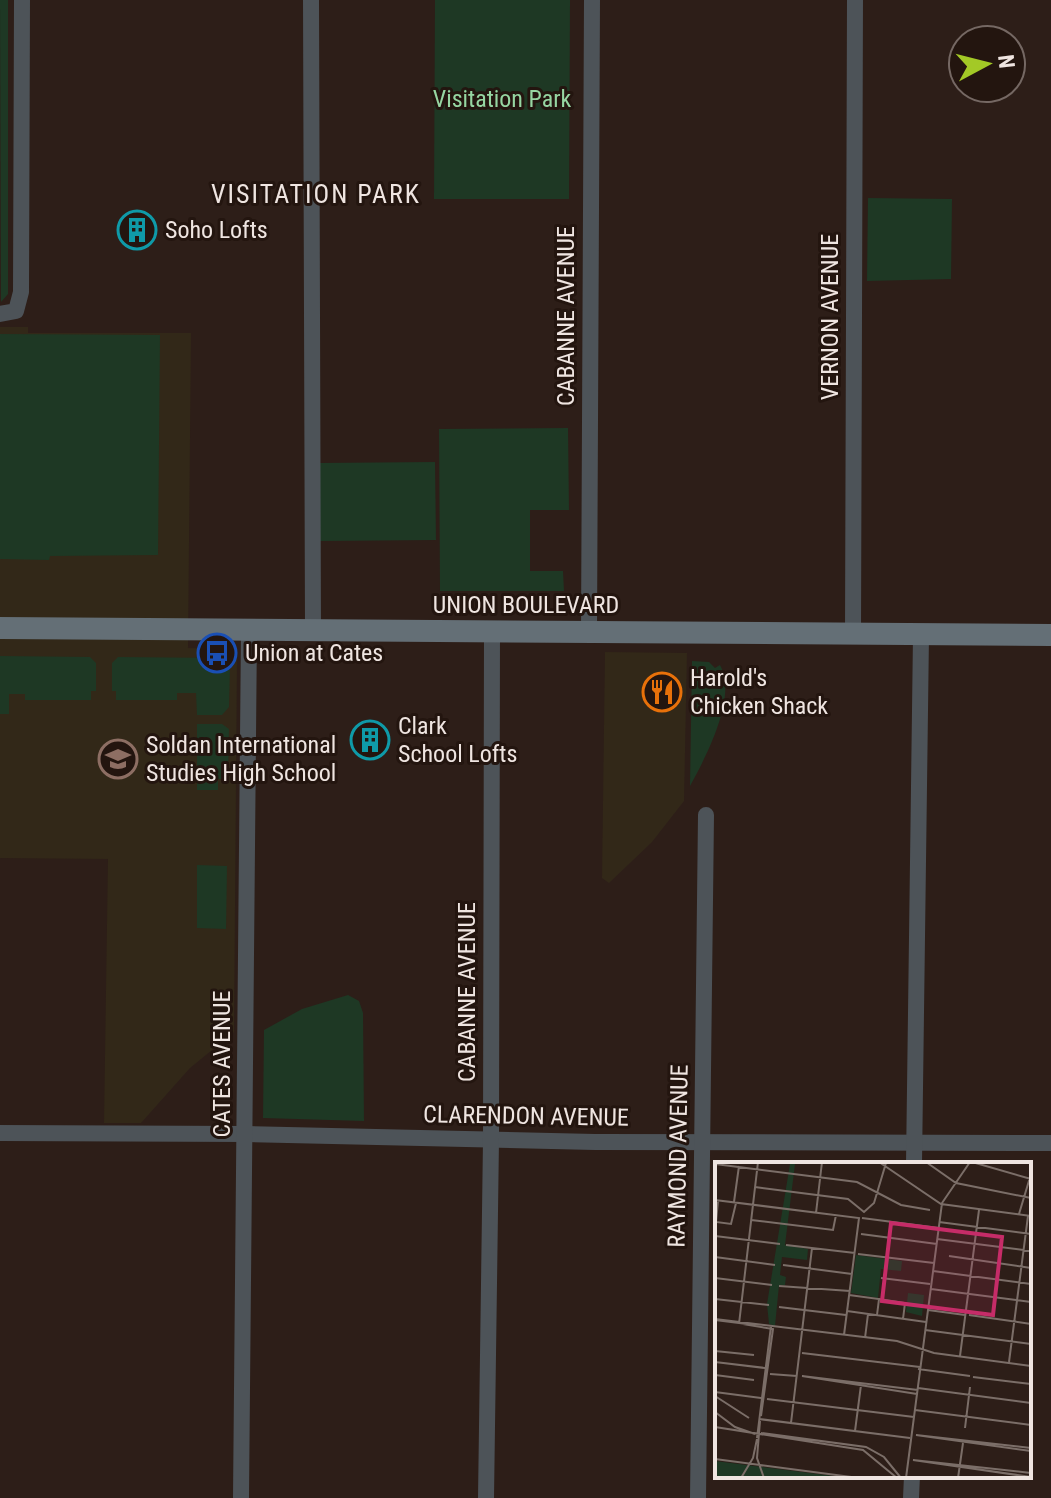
<svg xmlns="http://www.w3.org/2000/svg" width="1051" height="1498" viewBox="0 0 1051 1498" font-family="'Roboto Condensed',sans-serif">
	<style>
		.commercial { fill: #322818 }
		.green { fill: #1e3824 }
		.lines { fill: none; stroke-linecap: round; stroke-linejoin: round }
		.minor { stroke: #4d5358; stroke-width: 16 }
		.secondary { stroke: #646f76; stroke-width: 22 }
		.labels { text-anchor: middle; dominant-baseline: central; stroke-width: 6; stroke-linejoin: round; paint-order: stroke }
		.park-label { font-size: 24px; fill: #96d6a2; stroke: #23150f }
		.poi-label { font-size: 24px; fill: #efe5e1; stroke: #23150f; text-anchor: start }
		.street-label { font-size: 24px; fill: #efe5e1; stroke: #23150f }
		.neighbourhood-label { font-size: 26px; letter-spacing: 2px; fill: #efe5e1; stroke: #23150f }
		.inset-road { fill: none; stroke: #7b6e68; stroke-width: 2 }
		.view { fill: #c62c68; fill-opacity: 0.15; stroke: #c62c68; stroke-width: 4 }
		.inset-edge { fill: none; stroke: #efe5e1; stroke-width: 4 }
	</style>
	<rect width="100%" height="100%" fill="#2d1e18"/>
	<g class="commercial">
		<path d="M 0,327 L 28,327 L 28,333 L 191,333 L 188,648 L 227,649 L 235,654 L 237,660 L 234,1032 L 190,1068 L 141,1123 L 104,1123 L 108,859 L 0,858 Z"/>
		<path d="M 605,652 L 687,653 L 684,801 L 652,842 L 609,883 L 602,878 Z"/>
	</g>
	<g class="green">
		<path d="M 0,0 L 8,0 L 8,294 L 1,302 Z"/>
		<path d="M 435,0 L 570,0 L 569,199 L 434,199 Z"/>
		<path d="M 868,198 L 952,199 L 951,279 L 867,281 Z"/>
		<path d="M 0,334 L 160,335 L 158,555 L 50,556 L 49,560 L 0,559 Z"/>
		<path d="M 568,428 L 569,510 L 530,510 L 530,571 L 563,571 L 564,591 L 440,591 L 439,429 Z"/>
		<path d="M 435,462 L 436,540 L 320,541 L 319,463 Z"/>
		<path d="M 0,656 L 90,657 L 96,663 L 96,691 L 91,691 L 91,700 L 25,700 L 25,694 L 9,694 L 9,714 L 0,714 Z"/>
		<path d="M 118,657 L 222,658 L 230,666 L 229,707 L 222,715 L 197,715 L 196,693 L 177,693 L 177,700 L 116,700 L 116,691 L 112,691 L 112,663 Z"/>
		<path d="M 692,661 L 709,662 L 715,668 L 720,665 C 738,696 706,757 690,786 Z"/>
		<path d="M 197,724 L 222,724 L 229,729 L 228,779 L 218,779 L 218,790 L 197,790 Z"/>
		<path d="M 197,865 L 227,866 L 226,929 L 197,928 Z"/>
		<path d="M 348,995 L 359,1001 L 363,1013 L 364,1121 L 263,1118 L 264,1030 L 302,1009 Z"/>
	</g>
	<g class="lines">
		<g class="minor">
			<path d="M 311,0 L 313,630"/>
			<path d="M 0,314 L 16,311 L 21,292 L 22,0"/>
			<path d="M 589,632 L 592,0"/>
			<path d="M 853,634 L 855,0"/>
			<path d="M 0,1133 L 245,1134 L 595,1142 L 1051,1143"/>
			<path d="M 914,1164 L 921,635"/>
			<path d="M 241,1498 L 249,629"/>
			<path d="M 486,1498 L 491,1140 L 492,631"/>
			<path d="M 698,1498 L 706,815"/>
			<path d="M 911,1498 L 912,1476"/>
		</g>
		<path class="secondary" d="M 0,628 L 1051,635"/>
	</g>
	<defs>
		<symbol id="building-ring" viewBox="-11 -11 22 22"><circle r="9.5" fill="#23150f" stroke="#0f9aa8" stroke-width="1.5"/><path d="M-4-6H4V6H1V3H-1V6H-4ZM-2.5-4.3h1.7v1.8h-1.7ZM.8-4.3h1.7v1.8H.8ZM-2.5-1h1.7V.8h-1.7ZM.8-1h1.7V.8H.8Z" fill="#0f9aa8"/></symbol>
		<symbol id="bus-ring" viewBox="-11 -11 22 22"><circle r="9.5" fill="#23150f" stroke="#1a4fb4" stroke-width="1.5"/><path d="M-5-6H5V4H4V6H2V4H-2V6H-4V4H-5ZM-3.5-4V0h7V-4ZM-3.5 1.2v1.5H-2V1.2ZM2 1.2v1.5H3.5V1.2Z" fill="#1a4fb4"/></symbol>
		<symbol id="restaurant-ring" viewBox="-11 -11 22 22"><circle r="9.5" fill="#23150f" stroke="#e8710a" stroke-width="1.5"/><path d="M-5-6h1v4h1v-4h1v4h1v-4h1v5L-1.5 .5V6h-2V.5L-5-1ZM5-6V6H3V1.5H1.5Q1.5-4 5-6Z" fill="#e8710a"/></symbol>
		<symbol id="school-ring" viewBox="-11 -11 22 22"><circle r="9.5" fill="#23150f" stroke="#8d6e63" stroke-width="1.5"/><path d="M0-5L7-2L0 1L-7-2ZM-4 1L0 2.5L4 1V4Q0 6-4 4Z" fill="#8d6e63"/></symbol>
	</defs>
	<g fill-rule="evenodd">
		<use href="#building-ring" x="115" y="208" width="44" height="44"/>
		<use href="#bus-ring" x="195" y="631" width="44" height="44"/>
		<use href="#restaurant-ring" x="640" y="670" width="44" height="44"/>
		<use href="#building-ring" x="348" y="718" width="44" height="44"/>
		<use href="#school-ring" x="96" y="737" width="44" height="44"/>
	</g>
	<g class="labels">
		<g class="park-label">
			<text x="502" y="99">Visitation Park</text>
		</g>
		<g class="poi-label">
			<text x="165" y="230">Soho Lofts</text>
			<text x="245" y="653">Union at Cates</text>
			<text x="690" y="678">Harold's<tspan x="690" dy="28">Chicken Shack</tspan></text>
			<text x="398" y="726">Clark<tspan x="398" dy="28">School Lofts</tspan></text>
			<text x="146" y="745">Soldan International<tspan x="146" dy="28">Studies High School</tspan></text>
		</g>
		<g class="street-label">
			<text transform="translate(566 316) rotate(-90)">CABANNE AVENUE</text>
			<text transform="translate(830 317) rotate(-90)">VERNON AVENUE</text>
			<text x="526" y="605">UNION BOULEVARD</text>
			<text transform="translate(467 992) rotate(-90)">CABANNE AVENUE</text>
			<text transform="translate(222 1064) rotate(-90)">CATES AVENUE</text>
			<text transform="translate(526 1116) rotate(1)">CLARENDON AVENUE</text>
			<text transform="translate(678 1156) rotate(-89)">RAYMOND AVENUE</text>
		</g>
		<g class="neighbourhood-label">
			<text x="316" y="194">VISITATION PARK</text>
		</g>
	</g>
	<g transform="translate(715 1162)">
		<rect width="316" height="316" fill="#2d1e18"/>
		<path d="M 69,0 L 97,0 L 80,2 L 70,83 L 93,87 L 92,98 L 67,95 L 65,113 L 71,115 L 70,123 L 64,123 L 60,164 L 54,162 L 52,142 L 75,2 ZM 141,93 L 187,99 L 186,109 L 166,107 L 163,136 L 136,131 ZM 193,131 L 209,133 L 207,154 L 191,150 ZM 0,299 L 135,316 L 0,316 Z" fill="#1e3824"/>
		<path class="inset-road" d="M 164,0 L 226,42 L 316,54M 211,0 L 241,21 L 316,36M 257,0 L 316,17M 0,2 L 142,20 L 186,43 L 215,48M 40,25 L 133,37 L 149,50 L 159,41 L 171,1M 0,38 L 144,56 L 129,173M 3,39 L 1,60 L 16,62 L 21,41M 19,40 L 24,4M 101,51 L 107,0M 304,52 L 316,12M 147,56 L 224,66M 36,58 L 118,68 L 121,53M 224,60 L 316,72M 146,72 L 222,82M 0,74 L 65,82M 222,77 L 316,89M 71,83 L 140,91M 143,92 L 219,101M 234,94 L 316,106M 0,95 L 60,103M 68,103 L 137,112M 218,109 L 316,122M 0,116 L 57,123M 166,116 L 215,122M 64,124 L 135,129M 216,127 L 316,140M 134,133 L 164,137 L 162,153M 0,137 L 54,143M 164,137 L 190,141 L 188,157M 64,145 L 131,153M 213,148 L 250,153M 132,149 L 211,160M 254,153 L 316,162M 0,157 L 182,179 L 219,191 L 316,204M 0,158 L 40,163M 24,162 L 43,0M 28,162 L 58,167 L 46,254M 210,168 L 316,182M 150,176 L 153,152M 0,189 L 39,193M 87,191 L 205,205M 245,194 L 264,48M 0,200 L 50,206M 294,200 L 313,54M 203,207 L 255,214M 55,212 L 82,214M 0,213 L 39,218M 87,214 L 202,232M 87,214 L 203,228M 258,215 L 316,222M 203,226 L 316,241M 0,230 L 46,236M 0,234 L 34,256M 52,237 L 199,255M 200,248 L 316,263M 0,250 L 20,265 L 40,272M 44,257 L 195,276M 45,259 L 42,296 L 49,316M 76,261 L 97,86M 0,265 L 148,288 L 182,316M 250,266 L 255,225M 140,269 L 146,223M 46,271 L 151,285 L 169,295 L 186,316M 42,276 L 56,164M 316,286 L 201,273 L 316,289M 0,297 L 144,316M 316,311 L 198,298 L 316,315M 26,316 L 38,296 L 42,277M 191,316 L 227,41 L 255,0M 243,316 L 248,281"/>
		<path class="view" d="M 176,61 L 287,75 L 278,153 L 167,139 Z"/>
		<rect width="316" height="316" class="inset-edge"/>
	</g>
	<g transform="translate(987 64) rotate(83)"><circle r="38" fill="#23150f" stroke="#756863" stroke-width="2"/>
	<path d="M0-6L14 30L0 20L-14 30Z" fill="#a3c926"/>
	<text y="-12" font-size="22" font-weight="bold" text-anchor="middle" fill="#efe5e1">N</text>
	</g>
</svg>
